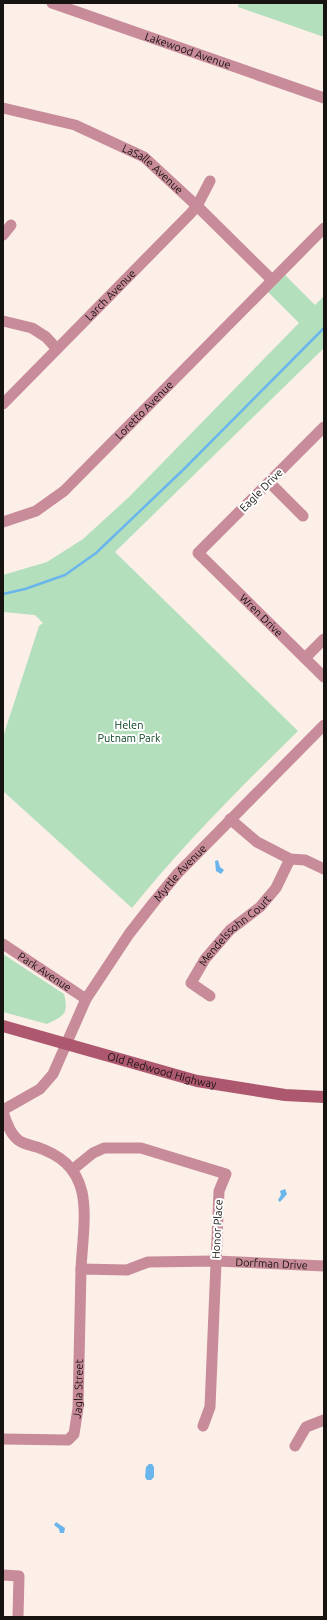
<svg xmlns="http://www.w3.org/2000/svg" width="327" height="1620" viewBox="0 0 327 1620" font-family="Ubuntu,sans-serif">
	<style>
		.green { fill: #b3dfbc }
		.water { fill: #6ab6ec }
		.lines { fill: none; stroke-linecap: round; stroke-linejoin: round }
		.stream { stroke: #6ab6ec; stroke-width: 2.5 }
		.street { stroke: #c88b99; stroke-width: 11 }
		.secondary { stroke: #ae586f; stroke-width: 12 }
		.labels { text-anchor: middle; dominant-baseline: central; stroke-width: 4; stroke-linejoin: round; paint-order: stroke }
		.street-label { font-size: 11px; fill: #171310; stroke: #fff }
		.park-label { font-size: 11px; fill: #033e1b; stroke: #fff }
	</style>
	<rect width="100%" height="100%" fill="#fbefe7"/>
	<g class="green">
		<path d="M 239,3 L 324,3 L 324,37 L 238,7 Z"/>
		<path d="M 285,275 L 315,305 L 324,296 L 324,348 L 115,552 L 298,731 C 240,788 183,845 132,908 L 3,791 L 3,737 L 39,626 L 43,623 L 35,615 L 3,612 L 3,575 L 47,562 L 83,539 L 129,497 L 299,323 L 268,292 Z"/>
		<path d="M 3,954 L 64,994 C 69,1014 64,1016 47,1024 L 3,1012 Z"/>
	</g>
	<g class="water">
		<path d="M 218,860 L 220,867 L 224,870 L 221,874 L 216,871 L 215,861 Z"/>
		<path d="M 285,1189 L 287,1194 L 280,1202 L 278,1200 L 281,1195 L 280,1191 Z"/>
		<path d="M 149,1464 L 152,1464 L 154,1467 L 154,1477 L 151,1480 L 147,1480 L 145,1477 L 146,1467 Z"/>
		<path d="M 56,1522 L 65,1528 L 64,1533 L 60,1533 L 59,1529 L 54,1525 Z"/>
	</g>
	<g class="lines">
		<path class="stream" d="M 3,594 L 25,589 L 65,575 L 96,553 L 183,470 L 324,328"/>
		<g class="street">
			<path id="s1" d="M 52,3 L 324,98"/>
			<path id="s2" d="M 3,108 L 75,125 L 144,157 L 197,206 L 272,280"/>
			<path d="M 3,235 L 11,225"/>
			<path d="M 3,321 L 32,328 L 46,337 L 57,349"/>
			<path id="s3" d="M 3,404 L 190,214 L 197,206 L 210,181"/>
			<path id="s4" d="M 324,427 L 198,553 L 324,677"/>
			<path d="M 269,482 L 303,516"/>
			<path id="s5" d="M 3,522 L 36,511 L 64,491 L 324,228"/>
			<path d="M 305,658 L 324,639"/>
			<path d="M 230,819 L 257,842 L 290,859 L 305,860 L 324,869"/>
			<path id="s6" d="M 3,944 L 86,999"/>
			<path id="s7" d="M 210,996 L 191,983 L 205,959 L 230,930 L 260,907 L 276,888 L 290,859"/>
			<path id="s8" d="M 3,1110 L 40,1089 L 53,1074 L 86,999 L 129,934 L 154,902 L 178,873 L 324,725"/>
			<path d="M 3,1112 C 6,1121 9,1132 17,1139 C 22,1144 30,1145 37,1147 C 60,1155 76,1167 82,1192 C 87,1215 82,1246 81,1269"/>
			<path d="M 72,1170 L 93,1153 L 104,1148 L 141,1148 L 226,1174 L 219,1191 L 210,1407 L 203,1426"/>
			<path id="s9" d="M 3,1439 L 68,1440 L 74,1434 L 78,1408 L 81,1269 L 127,1270 L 148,1262 L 216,1261 L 324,1266"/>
			<path d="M 295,1446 L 306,1427 L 324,1420"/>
			<path d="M 3,1575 L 19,1576 L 18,1617"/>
		</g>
		<path class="secondary" id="s10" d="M 3,1026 L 197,1081 L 285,1095 L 324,1097"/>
	</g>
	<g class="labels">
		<g class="street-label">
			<text stroke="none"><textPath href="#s1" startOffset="144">Lakewood Avenue</textPath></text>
			<text stroke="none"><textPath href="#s2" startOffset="164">LaSalle Avenue</textPath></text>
			<text stroke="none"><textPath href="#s3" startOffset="153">Larch Avenue</textPath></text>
			<text stroke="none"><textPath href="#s5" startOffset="183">Loretto Avenue</textPath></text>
			<text transform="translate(261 490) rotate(-45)">Eagle Drive</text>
			<text stroke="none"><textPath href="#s4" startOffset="267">Wren Drive</textPath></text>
			<text stroke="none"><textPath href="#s8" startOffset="302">Myrtle Avenue</textPath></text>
			<text stroke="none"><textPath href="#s7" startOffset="92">Mendelssohn Court</textPath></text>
			<text stroke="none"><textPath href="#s6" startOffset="50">Park Avenue</textPath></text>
			<text stroke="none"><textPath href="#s10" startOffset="165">Old Redwood Highway</textPath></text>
			<text transform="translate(217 1229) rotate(-87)">Honor Place</text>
			<text stroke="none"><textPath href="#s9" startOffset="431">Dorfman Drive</textPath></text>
			<text stroke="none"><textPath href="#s9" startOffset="119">Jagla Street</textPath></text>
		</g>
		<g class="park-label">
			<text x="129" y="725">Helen<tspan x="129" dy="13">Putnam Park</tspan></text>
		</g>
	</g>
	<rect width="327" height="1620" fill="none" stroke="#171310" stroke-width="8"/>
</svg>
